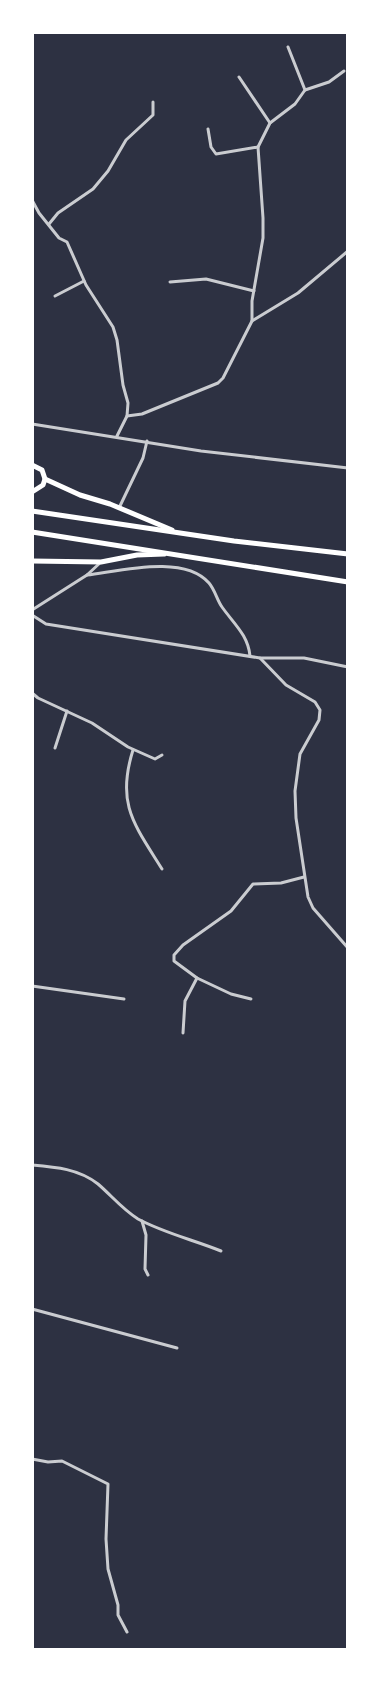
<svg xmlns="http://www.w3.org/2000/svg" width="380" height="1682" viewBox="0 0 380 1682" font-family="'Varela Round',sans-serif">
	<style>
		.lines { fill: none; stroke-linecap: round; stroke-linejoin: round }
		.minor { stroke: #caccd0; stroke-width: 3 }
		.trunk { stroke: #fff; stroke-width: 5 }
	</style>
	<rect width="100%" height="100%" fill="#2d3142"/>
	<g class="lines">
		<g class="minor">
			<path d="M 239,77 L 270,123"/>
			<path d="M 305,90 L 329,82 L 344,71"/>
			<path d="M 208,129 L 211,147 L 216,154 L 258,147"/>
			<path d="M 32,200 L 39,213 L 59,238 L 67,242 L 86,285 L 113,327 L 117,340 L 123,385 L 128,403 L 127,416 L 117,436"/>
			<path d="M 49,224 L 58,213 L 93,189 L 108,171 L 126,140 L 153,115 L 153,102"/>
			<path d="M 170,282 L 206,279 L 254,291"/>
			<path d="M 55,296 L 84,281"/>
			<path d="M 252,321 L 252,301 L 263,238 L 263,218 L 258,147 L 270,123 L 295,104 L 305,90 L 288,47"/>
			<path d="M 127,416 L 142,414 L 218,383 L 223,378 L 252,321 L 298,293 L 348,251"/>
			<path d="M 32,424 L 201,451 L 348,468"/>
			<path d="M 119,508 L 143,458 L 147,441"/>
			<path d="M 87,575 C 120,571 184,554 209,583 C 215,590 217,600 222,607 C 234,624 248,635 250,656"/>
			<path d="M 32,610 L 87,575 L 101,562"/>
			<path d="M 32,615 L 46,624 L 260,658 L 304,658 L 348,667"/>
			<path d="M 260,658 L 286,685 L 315,702 L 320,710 L 319,720 L 300,754 L 295,791 L 296,818 L 308,897 L 313,908 L 348,948"/>
			<path d="M 32,693 L 38,698 L 92,723 L 128,747 L 155,759 L 162,755"/>
			<path d="M 55,748 L 67,711"/>
			<path d="M 133,750 C 116,804 134,824 162,869"/>
			<path d="M 197,978 L 231,994 L 251,999"/>
			<path d="M 32,986 L 124,999"/>
			<path d="M 183,1033 L 185,1001 L 197,978 L 174,961 L 174,955 L 183,945 L 231,911 L 253,884 L 281,883 L 304,877"/>
			<path d="M 32,1165 C 56,1167 79,1169 98,1184 C 112,1196 122,1209 138,1219 C 164,1233 194,1240 221,1251"/>
			<path d="M 142,1221 L 146,1235 L 145,1269 L 148,1275"/>
			<path d="M 32,1309 L 177,1348"/>
			<path d="M 32,1459 L 48,1462 L 62,1461 L 108,1484 L 106,1539 L 108,1569 L 118,1605 L 118,1615 L 127,1632"/>
		</g>
		<g class="trunk">
			<path d="M 32,465 L 42,470 L 45,479 L 43,485 L 32,492"/>
			<path d="M 45,479 L 80,495 L 110,504 L 172,530"/>
			<path d="M 32,511 L 234,541 L 348,554"/>
			<path d="M 32,532 L 348,582"/>
			<path d="M 32,561 L 101,562 L 137,555 L 164,554"/>
		</g>
	</g>
	<rect width="380" height="1682" fill="none" stroke="#ffffff" stroke-width="68"/>
</svg>
